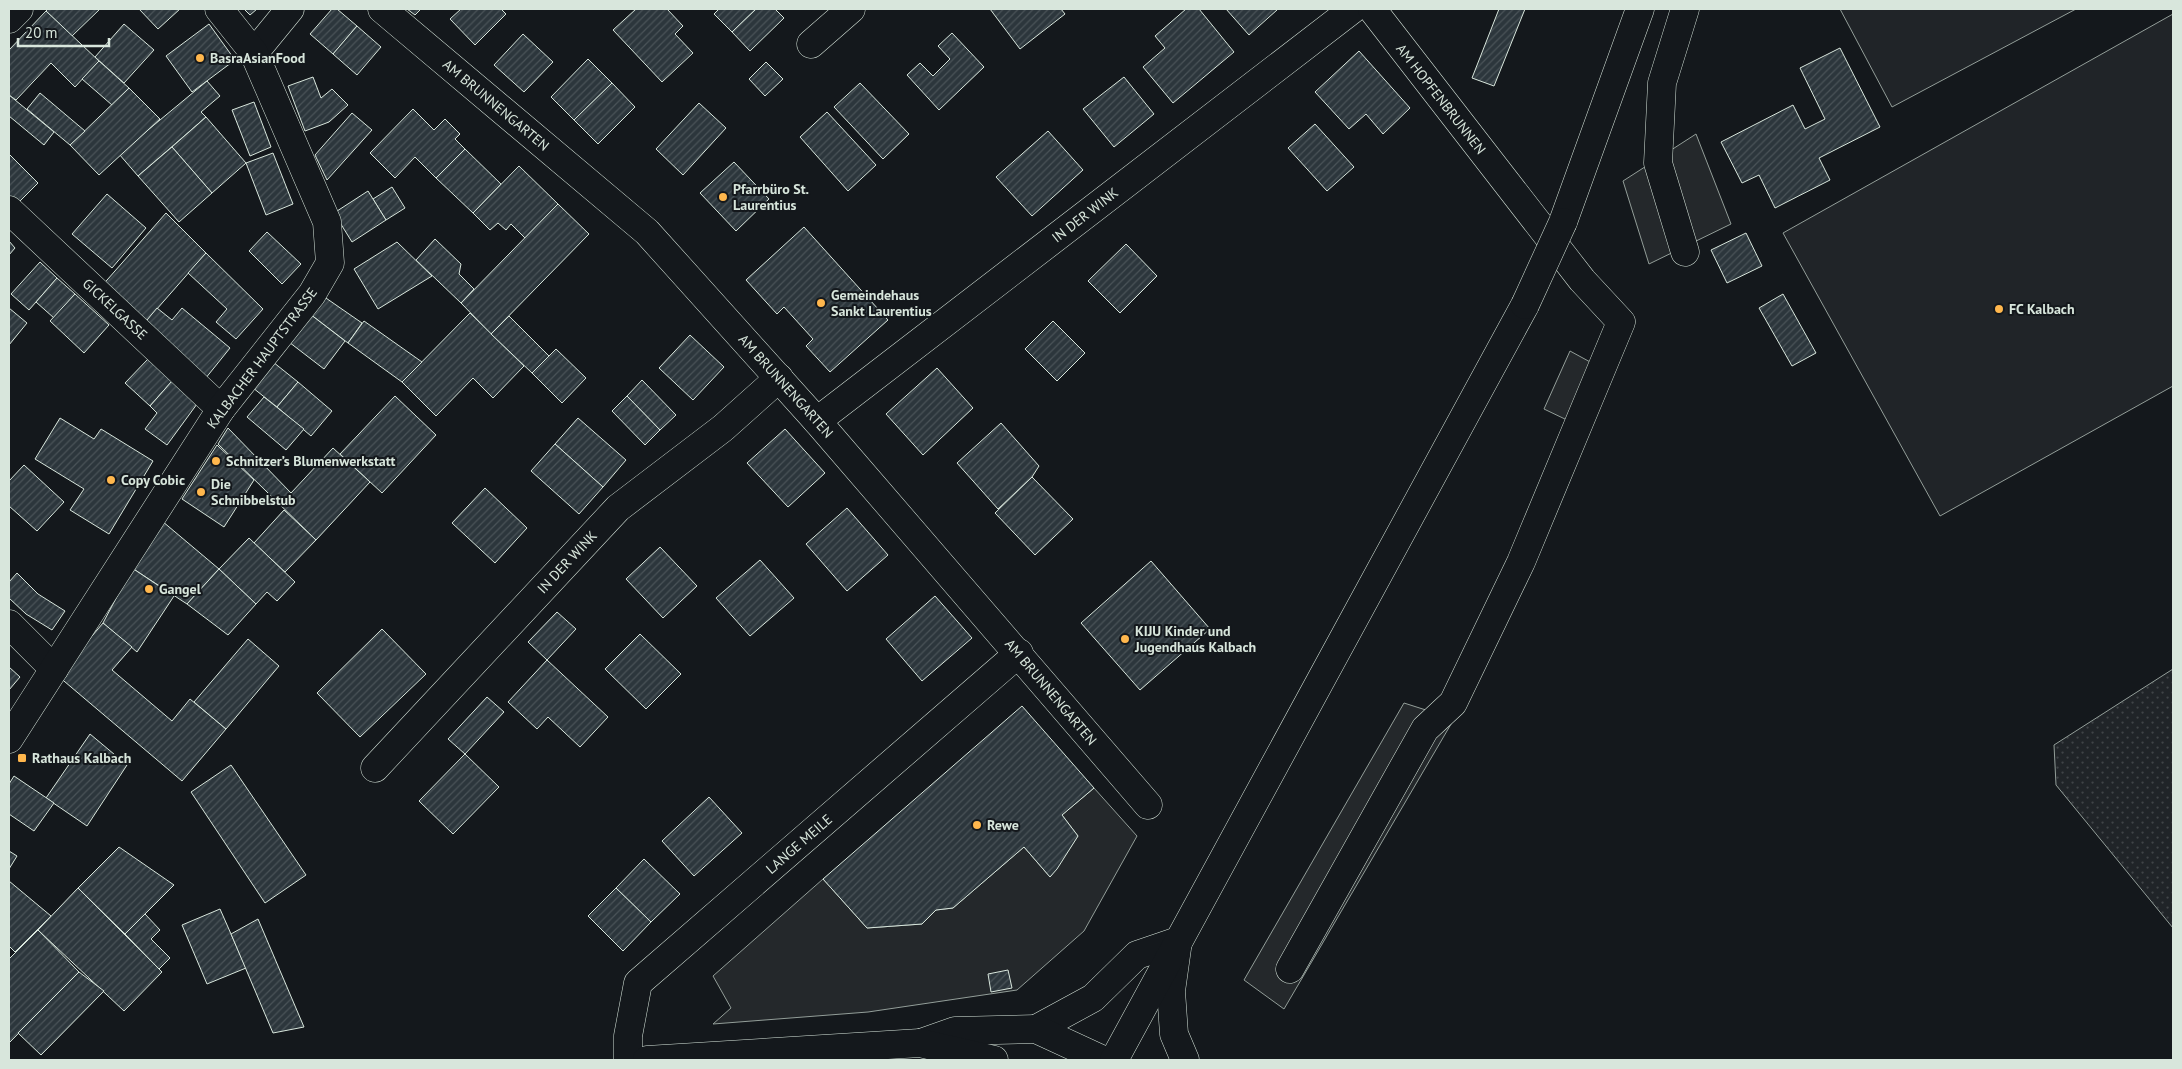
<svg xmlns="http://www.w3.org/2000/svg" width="2182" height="1069" viewBox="0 0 2182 1069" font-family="'PT Sans',sans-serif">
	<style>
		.park { fill: url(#park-dots); stroke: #939e99 }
		.pitch { fill: #202428; stroke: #939e99 }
		.parking { fill: #24282b; stroke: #939e99 }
		.building { fill: url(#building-hatch); stroke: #d8e6dc }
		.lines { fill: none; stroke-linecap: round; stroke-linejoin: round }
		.minor-casing { stroke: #d8e6dc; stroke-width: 29 }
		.major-casing { stroke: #d8e6dc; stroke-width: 29 }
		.minor { stroke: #14181c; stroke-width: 28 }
		.major { stroke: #14181c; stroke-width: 28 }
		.major-bridge-casing { stroke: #d8e6dc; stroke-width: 29; stroke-linecap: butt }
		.major-bridge { stroke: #14181c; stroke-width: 28 }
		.poi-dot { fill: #ffb74d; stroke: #14181c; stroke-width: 2 }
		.labels { text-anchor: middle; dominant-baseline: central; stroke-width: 4; stroke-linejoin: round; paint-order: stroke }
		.poi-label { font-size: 14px; font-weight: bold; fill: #d8e6dc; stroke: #14181c; text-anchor: start }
		.street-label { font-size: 14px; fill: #d8e6dc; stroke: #14181c }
	</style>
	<defs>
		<pattern id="park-dots" width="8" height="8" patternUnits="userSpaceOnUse" patternTransform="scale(1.25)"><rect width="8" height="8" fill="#202428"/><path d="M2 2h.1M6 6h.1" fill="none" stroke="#404447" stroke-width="1.8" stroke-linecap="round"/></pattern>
		<pattern id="building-hatch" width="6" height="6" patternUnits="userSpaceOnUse" patternTransform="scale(1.25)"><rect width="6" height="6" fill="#2c363c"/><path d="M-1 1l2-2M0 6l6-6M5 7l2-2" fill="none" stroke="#4a5358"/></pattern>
	</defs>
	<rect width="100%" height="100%" fill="#14181c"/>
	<path class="park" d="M 2173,669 L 2173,928 L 2056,785 L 2054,745 Z"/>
	<g class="pitch">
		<path d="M 1840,9 L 2076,9 L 1892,107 Z"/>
		<path d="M 2173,14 L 2173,386 L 1940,516 L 1783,233 Z"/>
	</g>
	<g class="parking">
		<path d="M 1696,134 L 1731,224 L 1649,264 L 1623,181 Z"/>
		<path d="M 1570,351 L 1592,363 L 1567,420 L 1544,409 Z"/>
		<path d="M 1404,703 L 1454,719 L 1284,1009 L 1244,980 Z"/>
		<path d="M 1094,788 L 1137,836 L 1084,931 L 1017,990 L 868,1012 L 713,1024 L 731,1008 L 713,976 L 823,879 L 867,928 L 922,924 L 936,910 L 953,908 L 1024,847 L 1050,877 L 1078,836 L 1062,815 Z"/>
	</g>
	<g class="building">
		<path d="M 48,9 L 100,9 L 72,36 L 46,11 Z"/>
		<path d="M 139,9 L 180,9 L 158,29 Z"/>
		<path d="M 244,9 L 257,9 L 250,15 Z"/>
		<path d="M 332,9 L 337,9 L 357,26 L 333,54 L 310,34 Z"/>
		<path d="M 407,9 L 421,9 L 415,15 Z"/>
		<path d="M 461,9 L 501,9 L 506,14 L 475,45 L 450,19 Z"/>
		<path d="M 636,9 L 667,9 L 683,26 L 675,34 L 693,53 L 662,82 L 613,30 Z"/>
		<path d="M 719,9 L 756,9 L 732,32 L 714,14 Z"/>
		<path d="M 756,9 L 775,9 L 784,18 L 750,51 L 732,32 Z"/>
		<path d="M 990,9 L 1061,9 L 1065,14 L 1020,49 Z"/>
		<path d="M 1186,9 L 1199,9 L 1234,52 L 1173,103 L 1143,67 L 1165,48 L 1155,36 Z"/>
		<path d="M 1226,9 L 1276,9 L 1277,10 L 1249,35 Z"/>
		<path d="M 1499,9 L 1525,9 L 1494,86 L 1472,78 Z"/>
		<path d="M 46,11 L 99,61 L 75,87 L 51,63 L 16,100 L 9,95 L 9,50 Z"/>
		<path d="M 124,24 L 154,50 L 124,83 L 95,57 Z"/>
		<path d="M 209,24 L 235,60 L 192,92 L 166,56 Z"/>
		<path d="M 357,26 L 381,47 L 357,75 L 333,54 Z"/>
		<path d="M 952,33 L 984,67 L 939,110 L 907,75 L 920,63 L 933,76 L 950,59 L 938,46 Z"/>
		<path d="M 523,34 L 553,62 L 524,92 L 494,65 Z"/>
		<path d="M 1840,48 L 1880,127 L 1819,158 L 1830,180 L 1775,208 L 1759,175 L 1742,183 L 1721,142 L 1793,105 L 1805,129 L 1825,119 L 1800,68 Z"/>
		<path d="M 1359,51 L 1410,108 L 1383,134 L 1366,114 L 1349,129 L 1315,92 Z"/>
		<path d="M 588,59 L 612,83 L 574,120 L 551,97 Z"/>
		<path d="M 99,61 L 129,88 L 112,105 L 82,79 Z"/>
		<path d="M 766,62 L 783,79 L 765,96 L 749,79 Z"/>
		<path d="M 313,77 L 321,98 L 332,89 L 348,105 L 329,122 L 305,131 L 288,86 Z"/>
		<path d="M 1124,77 L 1154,114 L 1114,147 L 1083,109 Z"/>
		<path d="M 207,81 L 220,96 L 201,112 L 206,117 L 138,176 L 119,154 Z"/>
		<path d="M 612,83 L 635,107 L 598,144 L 574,120 Z"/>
		<path d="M 860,83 L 909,134 L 883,159 L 834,107 Z"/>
		<path d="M 129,88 L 160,119 L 99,175 L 70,145 Z"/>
		<path d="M 40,93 L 85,131 L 70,145 L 27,109 Z"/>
		<path d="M 9,95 L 54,132 L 44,145 L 9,116 Z"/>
		<path d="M 254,102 L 271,147 L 250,156 L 232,110 Z"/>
		<path d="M 699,103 L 726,128 L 683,175 L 656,149 Z"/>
		<path d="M 413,109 L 434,130 L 445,119 L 460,134 L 455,139 L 465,149 L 436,178 L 415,157 L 395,178 L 370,153 Z"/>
		<path d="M 827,112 L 876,165 L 848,191 L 800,137 Z"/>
		<path d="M 352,113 L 372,130 L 327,180 L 315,155 Z"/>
		<path d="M 206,117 L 246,163 L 212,193 L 172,147 Z"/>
		<path d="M 1315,124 L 1354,167 L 1327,191 L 1288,148 Z"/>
		<path d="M 1048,131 L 1083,170 L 1032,216 L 996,177 Z"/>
		<path d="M 172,147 L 212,193 L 179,222 L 138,176 Z"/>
		<path d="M 465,149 L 501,184 L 473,213 L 436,178 Z"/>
		<path d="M 273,153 L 293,204 L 266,215 L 246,163 Z"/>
		<path d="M 9,154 L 38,183 L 16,205 L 9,198 Z"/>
		<path d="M 734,162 L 769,199 L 736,231 L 700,193 Z"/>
		<path d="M 519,166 L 558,204 L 525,238 L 511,224 L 506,230 L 498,223 L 490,230 L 473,213 Z"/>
		<path d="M 392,187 L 405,208 L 386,220 L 373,199 Z"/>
		<path d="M 368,191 L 386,220 L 352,242 L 334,213 Z"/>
		<path d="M 107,194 L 146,228 L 112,268 L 72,234 Z"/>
		<path d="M 558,204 L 589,234 L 491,334 L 461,303 Z"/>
		<path d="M 166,213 L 206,253 L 142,326 L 100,288 Z"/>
		<path d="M 804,227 L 888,320 L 830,372 L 806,346 L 813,339 L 784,307 L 777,314 L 746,280 Z"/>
		<path d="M 267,232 L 301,264 L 282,284 L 249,251 Z"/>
		<path d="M 1746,233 L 1762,266 L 1727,283 L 1711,250 Z"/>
		<path d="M 435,239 L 461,264 L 459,274 L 474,289 L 461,303 L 416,260 Z"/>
		<path d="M 9,241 L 15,248 L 9,255 Z"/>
		<path d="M 397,242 L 432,276 L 378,309 L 354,269 Z"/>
		<path d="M 1126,244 L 1157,276 L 1120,313 L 1088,281 Z"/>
		<path d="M 206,253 L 263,309 L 236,339 L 216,322 L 227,309 L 188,273 Z"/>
		<path d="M 40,262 L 57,278 L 29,310 L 11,294 Z"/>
		<path d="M 57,278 L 75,294 L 54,318 L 36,302 Z"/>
		<path d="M 75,294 L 109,325 L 84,353 L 50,321 Z"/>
		<path d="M 1783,294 L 1816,353 L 1792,366 L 1759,308 Z"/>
		<path d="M 323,296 L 362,323 L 348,343 L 306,311 Z"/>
		<path d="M 9,308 L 27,323 L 9,345 Z"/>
		<path d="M 157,308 L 172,320 L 182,308 L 230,348 L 205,379 L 142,326 Z"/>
		<path d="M 306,311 L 345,341 L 324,369 L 285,339 Z"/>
		<path d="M 470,313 L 524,366 L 493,398 L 473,378 L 436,416 L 402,382 Z"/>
		<path d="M 509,316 L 549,356 L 532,373 L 491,334 Z"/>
		<path d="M 364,321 L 422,362 L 402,382 L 348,343 Z"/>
		<path d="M 1053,321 L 1085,353 L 1057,381 L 1025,349 Z"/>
		<path d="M 690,335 L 724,367 L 693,400 L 659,368 Z"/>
		<path d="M 556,349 L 586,378 L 562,403 L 532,373 Z"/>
		<path d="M 268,358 L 298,382 L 277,407 L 248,384 Z"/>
		<path d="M 148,359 L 172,381 L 150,406 L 125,383 Z"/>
		<path d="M 937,368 L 973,408 L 923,455 L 886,414 Z"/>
		<path d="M 642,380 L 676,415 L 660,430 L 627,396 Z"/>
		<path d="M 172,381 L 197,404 L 167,445 L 145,429 L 157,413 L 150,406 Z"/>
		<path d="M 298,382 L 332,411 L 311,436 L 277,407 Z"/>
		<path d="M 395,396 L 436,435 L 382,493 L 340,454 Z"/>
		<path d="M 627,396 L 660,430 L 645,445 L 612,411 Z"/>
		<path d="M 264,397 L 304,429 L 286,450 L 247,417 Z"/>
		<path d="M 60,418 L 94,439 L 101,429 L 153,461 L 109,534 L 70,510 L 84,489 L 35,459 Z"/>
		<path d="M 578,418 L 626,460 L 603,487 L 555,444 Z"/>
		<path d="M 1001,423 L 1039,466 L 1032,477 L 998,509 L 957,463 Z"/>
		<path d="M 228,428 L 291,493 L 333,448 L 370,482 L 316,540 L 218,444 Z"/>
		<path d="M 785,429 L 825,473 L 788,507 L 747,463 Z"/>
		<path d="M 555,444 L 603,487 L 579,514 L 531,471 Z"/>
		<path d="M 217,445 L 254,480 L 224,527 L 182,499 Z"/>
		<path d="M 24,465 L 64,502 L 37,531 L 9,506 L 9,481 Z"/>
		<path d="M 1032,477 L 1073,519 L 1035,555 L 995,513 Z"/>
		<path d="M 485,488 L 527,528 L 495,563 L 452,523 Z"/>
		<path d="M 847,508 L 888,555 L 847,591 L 806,544 Z"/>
		<path d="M 284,510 L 316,540 L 285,572 L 254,543 Z"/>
		<path d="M 162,521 L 219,569 L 187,604 L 132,568 Z"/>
		<path d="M 249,538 L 295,582 L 277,601 L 267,592 L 256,604 L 219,569 Z"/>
		<path d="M 660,547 L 697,586 L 663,618 L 626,579 Z"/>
		<path d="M 760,560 L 794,598 L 750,636 L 716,598 Z"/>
		<path d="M 1151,561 L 1210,629 L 1140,690 L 1081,623 Z"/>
		<path d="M 132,568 L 174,596 L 137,652 L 103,623 Z"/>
		<path d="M 219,569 L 256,604 L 228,635 L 187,604 Z"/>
		<path d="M 17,573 L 38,594 L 65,611 L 52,630 L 26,614 L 9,598 L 9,582 Z"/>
		<path d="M 935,596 L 972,638 L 922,681 L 886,639 Z"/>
		<path d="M 557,612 L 576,629 L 547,660 L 528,642 Z"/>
		<path d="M 103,623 L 132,647 L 112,670 L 172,721 L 190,699 L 226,729 L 182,781 L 58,676 Z"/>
		<path d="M 382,629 L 426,674 L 360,737 L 317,693 Z"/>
		<path d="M 640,634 L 681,674 L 646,709 L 605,669 Z"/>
		<path d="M 248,639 L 279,666 L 226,729 L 194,702 Z"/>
		<path d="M 547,660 L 608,717 L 580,747 L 548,717 L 537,729 L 508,702 Z"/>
		<path d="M 9,667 L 20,677 L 9,690 Z"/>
		<path d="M 487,697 L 504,712 L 465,754 L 448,739 Z"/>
		<path d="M 1022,706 L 1094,788 L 1062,815 L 1078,836 L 1057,869 L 1050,877 L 1024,847 L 953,908 L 936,910 L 922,924 L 867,928 L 823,879 Z"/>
		<path d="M 90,734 L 127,765 L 87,826 L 46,798 Z"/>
		<path d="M 465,754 L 499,787 L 453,834 L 419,801 Z"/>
		<path d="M 231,765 L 306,875 L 265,903 L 191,792 Z"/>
		<path d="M 14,776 L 54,803 L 34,831 L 9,814 L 9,784 Z"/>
		<path d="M 709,797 L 742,833 L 694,876 L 662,841 Z"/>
		<path d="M 119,847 L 174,885 L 125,934 L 78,888 Z"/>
		<path d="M 9,851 L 17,856 L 9,869 Z"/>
		<path d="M 644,859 L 680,894 L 651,922 L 616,888 Z"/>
		<path d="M 9,881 L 51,916 L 15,952 L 9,946 Z"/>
		<path d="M 78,888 L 162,972 L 124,1011 L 38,930 Z"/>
		<path d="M 616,888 L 651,922 L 623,951 L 588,916 Z"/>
		<path d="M 220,909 L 246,968 L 207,984 L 182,925 Z"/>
		<path d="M 145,914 L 160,930 L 151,939 L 170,958 L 159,969 L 125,934 Z"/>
		<path d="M 258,919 L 304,1027 L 273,1033 L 231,934 Z"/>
		<path d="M 38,930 L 79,972 L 9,1043 L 9,959 Z"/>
		<path d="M 1008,970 L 1012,988 L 991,992 L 988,974 Z"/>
		<path d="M 79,972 L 104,991 L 41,1055 L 18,1033 Z"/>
	</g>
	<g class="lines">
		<defs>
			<g id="minor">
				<path d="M 382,9 L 647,232 L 817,421 L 1148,805"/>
				<path d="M 9,19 L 19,9"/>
				<path d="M 811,44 L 851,9"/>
				<path d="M 254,53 L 290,9"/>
				<path d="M 9,210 L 221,409"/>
				<path d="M 1685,252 L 1658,163 L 1662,83 L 1685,9"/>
				<path d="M 817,421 L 1353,9"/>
				<path d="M 9,624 L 54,669"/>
				<path d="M 9,739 L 221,409 L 312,294 L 330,263 L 327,222 L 254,53 L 219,9"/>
				<path d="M 375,768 L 618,508 L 723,428 L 779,378"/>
				<path d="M 1290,969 L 1425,729 L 1453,703 L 1521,562 L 1621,322 L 1582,280 L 1372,9"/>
				<path d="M 1036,1029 L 1093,998 L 1137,955 L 1178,941 L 1171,991 L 1174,1034 L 1185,1060"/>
				<path d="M 921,1043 L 955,1031 L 1036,1029 L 1103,1060"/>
				<path d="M 628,1060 L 628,1036 L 638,983 L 1019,653"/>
				<path d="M 647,1060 L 920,1043 L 994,1060"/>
			</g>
			<g id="major">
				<path d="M 1563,222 L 1640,9"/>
				<path d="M 1114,1060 L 1525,305"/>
			</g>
		</defs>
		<use href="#minor" class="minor-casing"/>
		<use href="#major" class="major-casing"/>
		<use href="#minor" class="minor"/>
		<use href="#major" class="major"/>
		<defs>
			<path id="major-bridge" d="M 1525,305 L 1563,222"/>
		</defs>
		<use href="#major-bridge" class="major-bridge-casing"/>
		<use href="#major-bridge" class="major-bridge"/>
	</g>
	<g class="poi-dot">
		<circle cx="200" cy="58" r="5"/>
		<circle cx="723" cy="197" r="5"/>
		<circle cx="821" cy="303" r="5"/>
		<circle cx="1999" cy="309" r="5"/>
		<circle cx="216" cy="461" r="5"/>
		<circle cx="111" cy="480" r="5"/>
		<circle cx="201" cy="492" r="5"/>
		<circle cx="149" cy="589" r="5"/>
		<circle cx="1125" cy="639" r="5"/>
		<rect x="17" y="753" width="10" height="10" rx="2.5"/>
		<circle cx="977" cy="825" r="5"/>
	</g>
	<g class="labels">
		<g class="poi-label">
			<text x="210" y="58">BasraAsianFood</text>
			<text x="733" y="189">Pfarrbüro St.<tspan x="733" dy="16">Laurentius</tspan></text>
			<text x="831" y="295">Gemeindehaus<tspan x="831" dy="16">Sankt Laurentius</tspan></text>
			<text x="2009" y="309">FC Kalbach</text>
			<text x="226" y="461">Schnitzer’s Blumenwerkstatt</text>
			<text x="121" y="480">Copy Cobic</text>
			<text x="211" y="484">Die<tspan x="211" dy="16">Schnibbelstub</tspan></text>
			<text x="159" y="589">Gangel</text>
			<text x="1135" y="631">KIJU Kinder und<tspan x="1135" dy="16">Jugendhaus Kalbach</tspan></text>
			<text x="32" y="758">Rathaus Kalbach</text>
			<text x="987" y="825">Rewe</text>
		</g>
		<g class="street-label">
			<text transform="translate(1441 99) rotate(52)">AM HOPFENBRUNNEN</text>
			<text transform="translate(496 105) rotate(40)">AM BRUNNENGARTEN</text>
			<text transform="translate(1085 215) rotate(-38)">IN DER WINK</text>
			<text transform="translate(115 309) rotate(43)">GICKELGASSE</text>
			<text transform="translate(262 358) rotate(-53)">KALBACHER HAUPTSTRASSE</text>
			<text transform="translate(786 386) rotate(48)">AM BRUNNENGARTEN</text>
			<text transform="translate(567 562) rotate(-47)">IN DER WINK</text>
			<text transform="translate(1051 692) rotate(50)">AM BRUNNENGARTEN</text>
			<text transform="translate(799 844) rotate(-41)">LANGE MEILE</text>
		</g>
	</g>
	<rect width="2182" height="1069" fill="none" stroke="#d8e6dc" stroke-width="20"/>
	<path d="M18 38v8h91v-8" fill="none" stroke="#d8e6dc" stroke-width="2.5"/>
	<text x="25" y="38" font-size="15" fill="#d8e6dc" stroke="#14181c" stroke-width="4" paint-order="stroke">20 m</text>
</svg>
